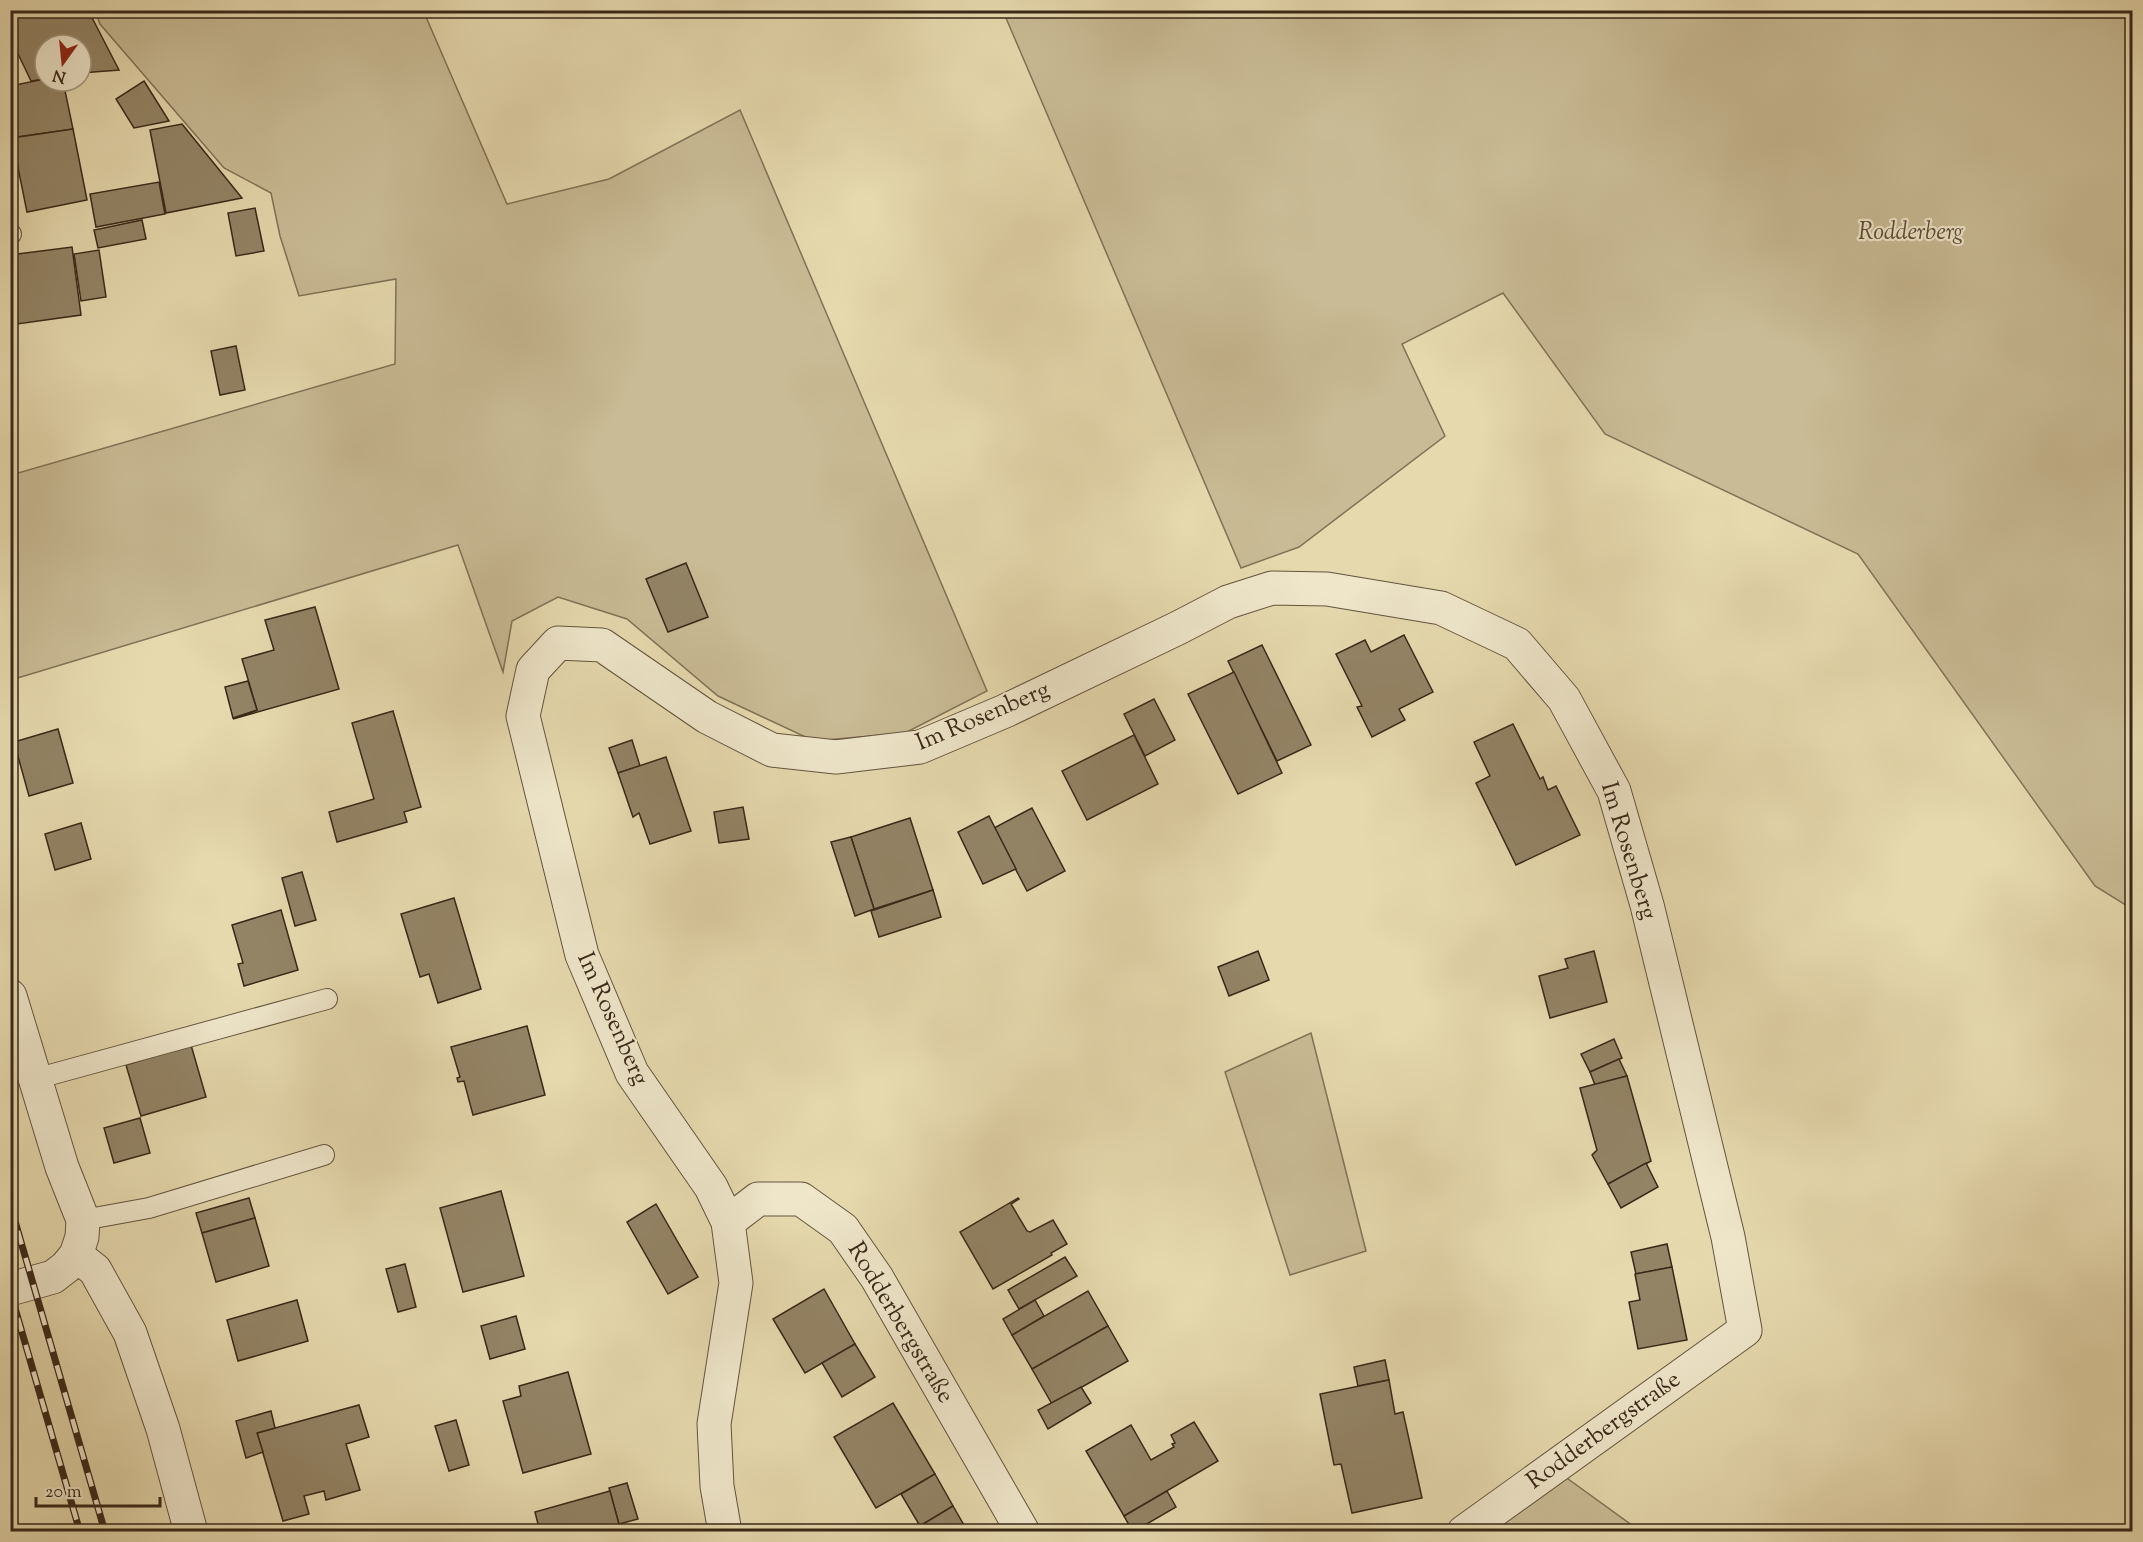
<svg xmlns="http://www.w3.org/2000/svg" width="2143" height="1542" viewBox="0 0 2143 1542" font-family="'Sorts Mill Goudy',serif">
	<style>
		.green { fill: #c9bb95; stroke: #817257; stroke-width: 1.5 }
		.building { fill: #938466; stroke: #392819; stroke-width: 1.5 }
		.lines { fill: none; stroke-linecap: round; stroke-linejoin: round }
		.service-casing { stroke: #64543e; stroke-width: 22 }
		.minor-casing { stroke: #64543e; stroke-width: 35 }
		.service { stroke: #efe6ca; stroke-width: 20 }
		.minor { stroke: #efe6ca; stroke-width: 33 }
		.rail-casing { stroke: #392819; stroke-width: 7 }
		.rail { stroke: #efe6ca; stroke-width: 4.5; stroke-dasharray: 14; stroke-linecap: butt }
		.labels { text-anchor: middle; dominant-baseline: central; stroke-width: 4.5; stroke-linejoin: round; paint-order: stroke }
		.park-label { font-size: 24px; font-style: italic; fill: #5d4d38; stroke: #efe6ca }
		.street-label { font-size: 24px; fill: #392819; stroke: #efe6ca }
	</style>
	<rect width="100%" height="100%" fill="#e6d9ae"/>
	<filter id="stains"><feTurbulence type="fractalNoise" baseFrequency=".00333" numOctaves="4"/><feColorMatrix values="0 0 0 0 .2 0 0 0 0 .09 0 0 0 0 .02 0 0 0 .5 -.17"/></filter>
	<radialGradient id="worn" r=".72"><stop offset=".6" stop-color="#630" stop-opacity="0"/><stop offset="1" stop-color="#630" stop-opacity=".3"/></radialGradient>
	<g class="green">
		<path d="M 423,10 L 507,204 L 609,179 L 740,110 L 987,691 L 905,733 L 814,741 L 718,696 L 627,619 L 558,597 L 512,621 L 503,672 L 458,545 L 11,680 L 11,475 L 395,364 L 396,279 L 299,296 L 280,236 L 271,193 L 224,168 L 100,24 L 95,11 Z"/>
		<path d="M 1003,11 L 2132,11 L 2132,909 L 2095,886 L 1858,554 L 1605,434 L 1503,293 L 1402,344 L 1445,436 L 1299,547 L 1241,568 Z"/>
		<path d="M 1311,1033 L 1366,1251 L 1290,1275 L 1225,1072 Z"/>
		<path d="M 1564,1476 L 1640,1531 L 1485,1532 Z"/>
	</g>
	<g class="building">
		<path d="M 10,10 L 88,10 L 119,70 L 81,73 L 81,45 L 45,45 L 45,79 L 31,81 L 10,37 Z"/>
		<path d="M 45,79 L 45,81 L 63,81 L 73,129 L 10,138 L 10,86 Z"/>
		<path d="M 144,81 L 169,121 L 134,128 L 116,99 Z"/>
		<path d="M 182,124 L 242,198 L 166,213 L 150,130 Z"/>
		<path d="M 73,129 L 87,200 L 27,212 L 12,138 Z"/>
		<path d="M 159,182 L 165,214 L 96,227 L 90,194 Z"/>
		<path d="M 255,208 L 264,251 L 236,256 L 228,213 Z"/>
		<path d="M 142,220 L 146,239 L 98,248 L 94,230 Z"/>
		<path d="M 72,247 L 81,315 L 10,325 L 10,255 Z"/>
		<path d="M 99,250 L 106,297 L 81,301 L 74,254 Z"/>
		<path d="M 236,346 L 245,390 L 220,395 L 211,351 Z"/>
		<path d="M 686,563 L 708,617 L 668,632 L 646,579 Z"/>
		<path d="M 315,607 L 339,689 L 233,719 L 257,710 L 242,659 L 274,650 L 265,620 Z"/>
		<path d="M 1404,635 L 1433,692 L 1399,709 L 1405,720 L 1372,737 L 1357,707 L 1362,706 L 1336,654 L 1365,640 L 1371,652 Z"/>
		<path d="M 1262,645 L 1311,745 L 1277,761 L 1228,661 Z"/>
		<path d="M 1234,672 L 1282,773 L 1238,794 L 1188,694 Z"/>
		<path d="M 248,681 L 257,710 L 233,718 L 225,687 Z"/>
		<path d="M 1154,699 L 1175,740 L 1145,756 L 1124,714 Z"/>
		<path d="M 393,711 L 421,807 L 404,812 L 407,822 L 337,842 L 329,812 L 374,799 L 352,723 Z"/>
		<path d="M 1513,724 L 1540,779 L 1543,777 L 1548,790 L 1556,786 L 1580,835 L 1516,865 L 1476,783 L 1490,776 L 1474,742 Z"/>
		<path d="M 58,729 L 73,783 L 29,796 L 14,742 Z"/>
		<path d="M 1134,735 L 1158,784 L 1087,820 L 1062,771 Z"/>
		<path d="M 632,740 L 640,766 L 618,773 L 609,748 Z"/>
		<path d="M 666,757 L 691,831 L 650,844 L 639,813 L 633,817 L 618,773 Z"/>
		<path d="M 743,807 L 749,839 L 719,843 L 714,812 Z"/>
		<path d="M 1032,808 L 1065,871 L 1027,891 L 994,828 Z"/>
		<path d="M 989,816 L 1016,869 L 983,884 L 958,832 Z"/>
		<path d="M 910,818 L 933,890 L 874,909 L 851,837 Z"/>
		<path d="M 81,823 L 91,859 L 55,870 L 45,834 Z"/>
		<path d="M 851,837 L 874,909 L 855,916 L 831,842 Z"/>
		<path d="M 302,872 L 316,920 L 295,926 L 282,878 Z"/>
		<path d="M 933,890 L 941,917 L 879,937 L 871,911 Z"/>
		<path d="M 454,898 L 481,989 L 438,1003 L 429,974 L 420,977 L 401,914 Z"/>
		<path d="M 281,910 L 298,970 L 244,986 L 238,964 L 243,963 L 232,925 Z"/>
		<path d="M 1258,951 L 1269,980 L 1229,996 L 1218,967 Z"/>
		<path d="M 1594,951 L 1607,1002 L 1550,1018 L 1539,976 L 1568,968 L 1565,959 Z"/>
		<path d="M 527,1026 L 545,1095 L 473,1115 L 464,1081 L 458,1082 L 457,1078 L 460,1077 L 451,1047 Z"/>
		<path d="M 1614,1039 L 1622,1058 L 1590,1072 L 1581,1054 Z"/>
		<path d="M 191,1045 L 206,1097 L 141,1116 L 126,1065 Z"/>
		<path d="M 1619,1059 L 1627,1076 L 1595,1085 L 1590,1072 Z"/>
		<path d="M 1627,1076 L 1651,1161 L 1608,1184 L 1592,1155 L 1597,1150 L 1580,1088 Z"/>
		<path d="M 140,1118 L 150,1153 L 114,1163 L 104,1128 Z"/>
		<path d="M 1646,1163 L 1658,1187 L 1621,1208 L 1608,1184 Z"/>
		<path d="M 501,1191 L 524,1276 L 463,1292 L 440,1208 Z"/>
		<path d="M 249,1198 L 255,1218 L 202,1233 L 196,1213 Z"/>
		<path d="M 1018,1198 L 1019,1199 L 1011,1204 L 1027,1231 L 1030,1232 L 1053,1220 L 1067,1244 L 1051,1253 L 1052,1255 L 993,1289 L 960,1232 Z"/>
		<path d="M 656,1204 L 698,1277 L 668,1294 L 627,1222 Z"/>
		<path d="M 255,1218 L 269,1266 L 216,1282 L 202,1233 Z"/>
		<path d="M 1667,1244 L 1672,1267 L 1636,1274 L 1631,1252 Z"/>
		<path d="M 1065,1257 L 1077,1276 L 1019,1309 L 1008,1290 Z"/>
		<path d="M 405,1264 L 416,1307 L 398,1312 L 386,1269 Z"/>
		<path d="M 1672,1267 L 1687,1340 L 1638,1349 L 1629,1302 L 1640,1300 L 1635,1274 Z"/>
		<path d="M 824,1289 L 855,1344 L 805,1373 L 773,1319 Z"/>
		<path d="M 1088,1291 L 1108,1326 L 1032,1369 L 1012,1335 Z"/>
		<path d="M 297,1300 L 308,1341 L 238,1361 L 227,1320 Z"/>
		<path d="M 1035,1300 L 1044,1316 L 1012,1335 L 1003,1319 Z"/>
		<path d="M 516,1316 L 525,1349 L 490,1359 L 481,1326 Z"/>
		<path d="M 1108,1326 L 1128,1361 L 1052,1404 L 1032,1369 Z"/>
		<path d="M 855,1344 L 875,1377 L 842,1397 L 822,1363 Z"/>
		<path d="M 1385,1360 L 1389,1380 L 1358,1386 L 1354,1367 Z"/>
		<path d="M 568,1372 L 591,1454 L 523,1473 L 503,1401 L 521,1396 L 519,1386 Z"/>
		<path d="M 1389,1380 L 1395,1414 L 1403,1412 L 1422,1498 L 1352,1513 L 1341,1464 L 1334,1465 L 1320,1394 Z"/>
		<path d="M 1081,1387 L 1091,1403 L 1048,1429 L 1038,1410 Z"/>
		<path d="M 893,1403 L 935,1474 L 876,1508 L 834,1437 Z"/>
		<path d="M 10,1405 L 15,1407 L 16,1412 L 10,1417 Z"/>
		<path d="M 359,1405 L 369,1437 L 346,1444 L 360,1490 L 326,1500 L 324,1491 L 304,1496 L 309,1514 L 283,1521 L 257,1433 Z"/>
		<path d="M 271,1411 L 275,1428 L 257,1433 L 263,1452 L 246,1458 L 236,1421 Z"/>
		<path d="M 456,1420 L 469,1465 L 449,1471 L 435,1426 Z"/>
		<path d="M 1194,1422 L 1218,1461 L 1124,1516 L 1086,1451 L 1131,1425 L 1151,1460 L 1174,1447 L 1172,1444 L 1175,1443 L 1171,1435 Z"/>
		<path d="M 935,1474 L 953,1506 L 920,1526 L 901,1494 Z"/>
		<path d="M 627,1483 L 638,1519 L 619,1524 L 609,1488 Z"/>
		<path d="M 610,1491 L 621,1532 L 540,1532 L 535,1512 Z"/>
		<path d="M 1167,1491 L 1176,1507 L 1133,1532 L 1124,1516 Z"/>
		<path d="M 953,1506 L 968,1532 L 910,1532 L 920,1526 Z"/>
	</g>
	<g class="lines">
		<defs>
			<g id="service">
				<path d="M 10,234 L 11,234"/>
				<path d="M 35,1079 L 327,999"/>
				<path d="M 83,1220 L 149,1208 L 324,1155"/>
			</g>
			<g id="minor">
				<path d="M 10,996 L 62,1167 L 83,1220 L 82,1237 L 76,1255 L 66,1267 L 53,1277 L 10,1289"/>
				<path d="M 728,1222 L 758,1199 L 801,1199 L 843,1229 L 877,1278 L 1023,1532"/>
				<path d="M 76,1255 L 95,1270 L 130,1333 L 163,1429 L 191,1532"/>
				<path d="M 725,1532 L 717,1486 L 714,1424 L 736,1283 L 728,1222 L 711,1187 L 632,1073 L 582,955 L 523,716 L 533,670 L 558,643 L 602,645 L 707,717 L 772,750 L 836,757 L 920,747 L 1005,711 L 1178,628 L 1228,602 L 1272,588 L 1327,589 L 1441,608 L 1517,644 L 1564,699 L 1614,791 L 1647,905 L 1728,1237 L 1745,1330 L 1464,1532"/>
			</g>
		</defs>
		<use href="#service" class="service-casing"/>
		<use href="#minor" class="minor-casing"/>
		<use href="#service" class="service"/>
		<use href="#minor" class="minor"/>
		<defs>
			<g id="rail">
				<path d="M 10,1204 L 105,1532"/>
				<path d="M 10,1291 L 80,1532"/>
			</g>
		</defs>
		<use href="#rail" class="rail-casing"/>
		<use href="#rail" class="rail"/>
	</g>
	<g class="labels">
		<g class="park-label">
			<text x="1911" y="233">Rodderberg</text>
		</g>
		<g class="street-label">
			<text transform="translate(983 717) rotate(-23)">Im Rosenberg</text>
			<text transform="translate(1628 851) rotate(73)">Im Rosenberg</text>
			<text transform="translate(612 1019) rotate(66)">Im Rosenberg</text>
			<text transform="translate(900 1323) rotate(59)">Rodderbergstraße</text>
			<text transform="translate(1604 1431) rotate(-36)">Rodderbergstraße</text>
		</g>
	</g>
	<rect width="2143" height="1542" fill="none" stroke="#e6d9ae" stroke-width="36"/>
	<rect x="12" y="12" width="2119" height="1518" fill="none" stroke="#392819" stroke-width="3"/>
	<rect x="18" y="18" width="2107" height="1506" fill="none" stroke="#392819" stroke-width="1.5"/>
	<g transform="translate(63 63) rotate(195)"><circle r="28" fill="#efe6ca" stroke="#a69a83" stroke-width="1.5"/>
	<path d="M0-4.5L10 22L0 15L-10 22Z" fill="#8f2418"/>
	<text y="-9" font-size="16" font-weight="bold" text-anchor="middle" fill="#392819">N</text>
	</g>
	<path d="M36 1497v9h124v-9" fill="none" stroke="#392819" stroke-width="3"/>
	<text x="45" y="1497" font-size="18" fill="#392819" stroke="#efe6ca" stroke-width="4.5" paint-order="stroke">20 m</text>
	<rect width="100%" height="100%" filter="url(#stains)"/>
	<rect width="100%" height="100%" fill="url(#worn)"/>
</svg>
